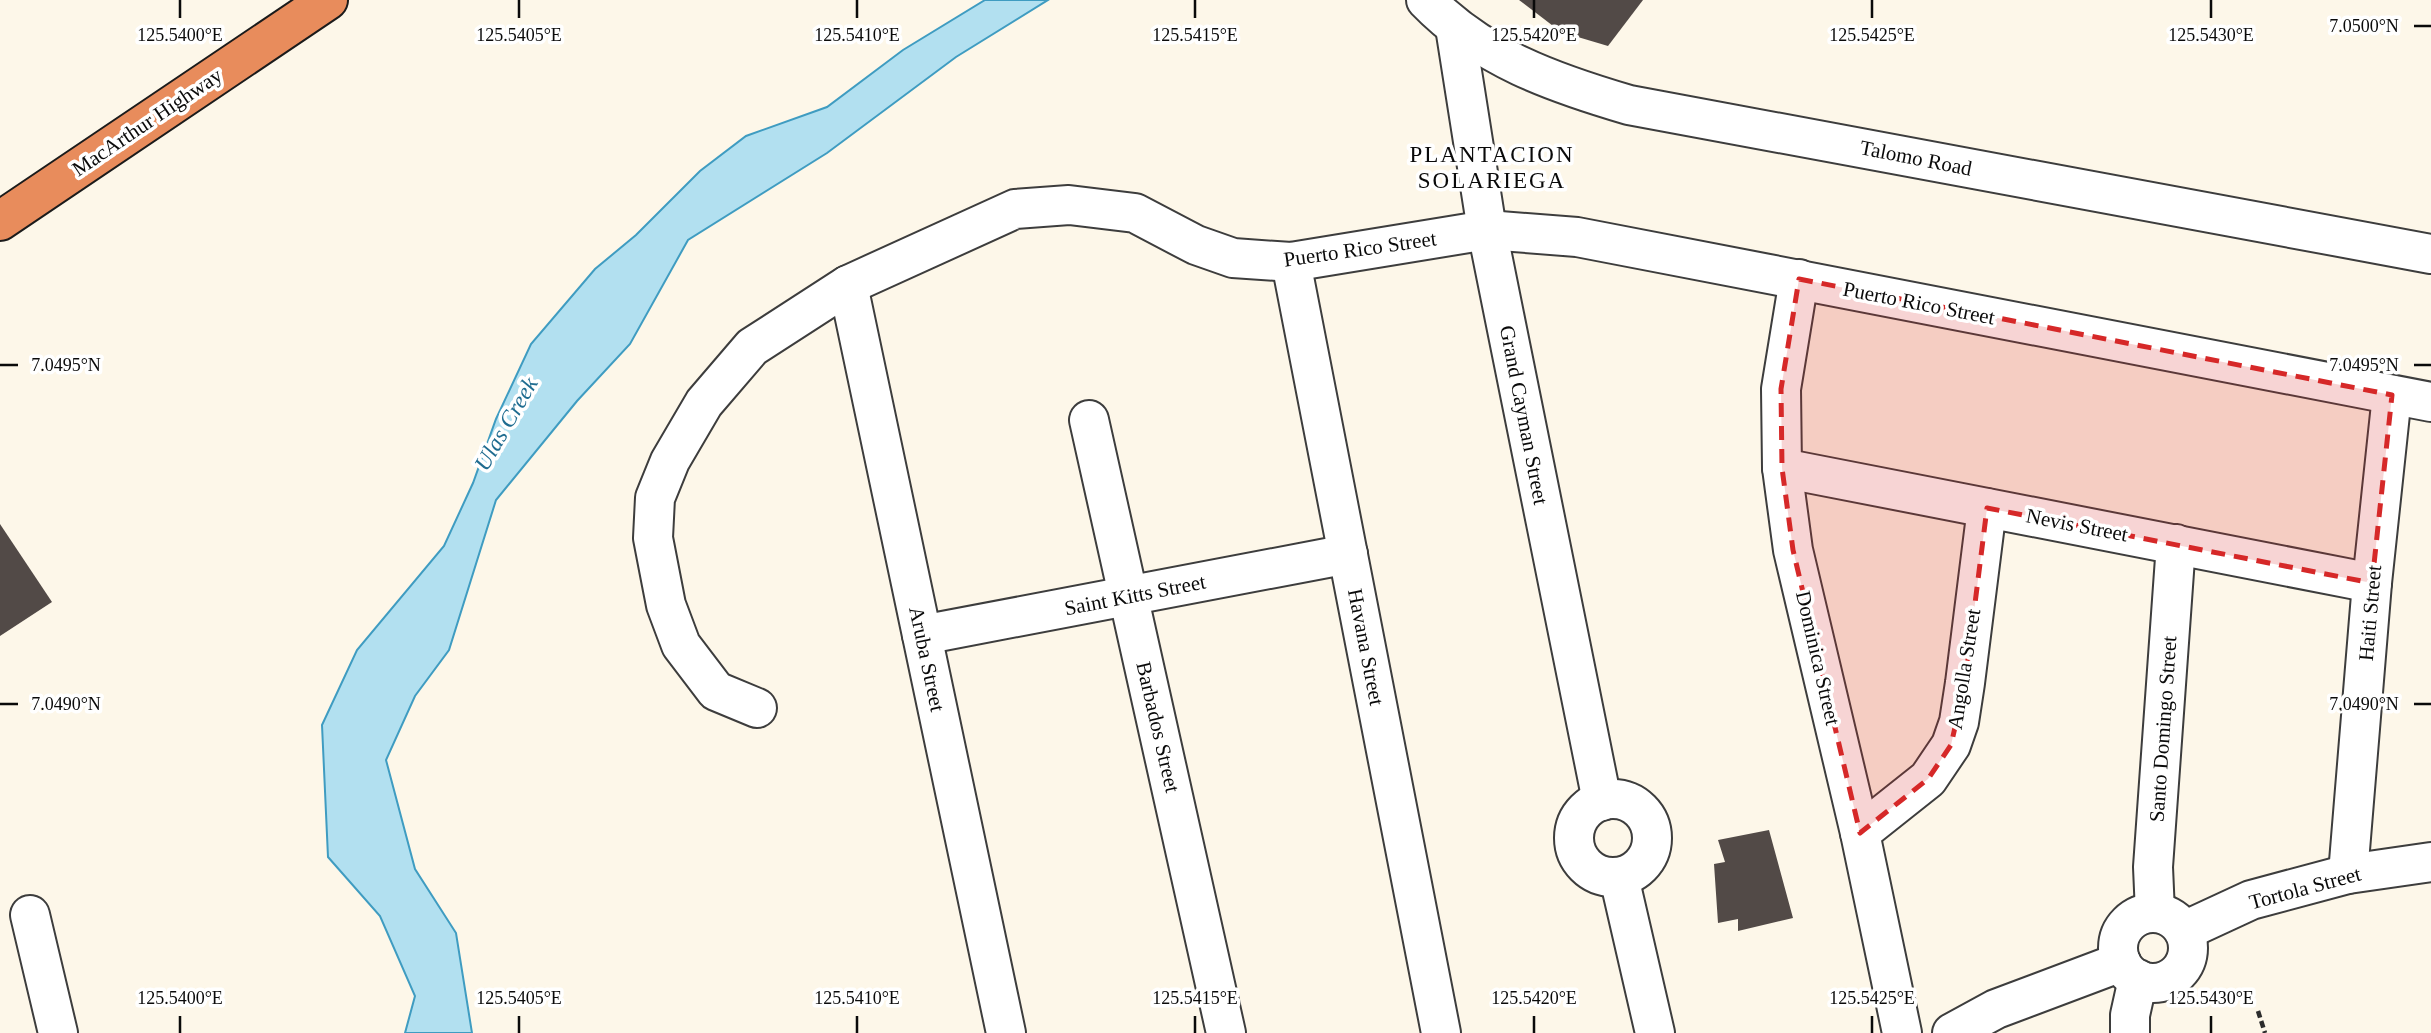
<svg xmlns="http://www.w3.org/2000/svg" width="2431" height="1033" viewBox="0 0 2431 1033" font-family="'Times New Roman',serif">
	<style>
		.water { fill: #b2e0f0; stroke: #3f9cc1; stroke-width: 2 }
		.building { fill: #524a47 }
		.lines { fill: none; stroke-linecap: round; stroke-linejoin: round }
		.minor-casing { stroke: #3d3d3d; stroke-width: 42 }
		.highway-casing { stroke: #1b1b1b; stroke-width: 42 }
		.path { stroke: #2c2c2c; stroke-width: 4.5; stroke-dasharray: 7 3.5; stroke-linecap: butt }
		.minor { stroke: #fff; stroke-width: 38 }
		.highway { stroke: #e88c5c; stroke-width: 38 }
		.marked { fill: #d62828; fill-opacity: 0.2; stroke: #d62828; stroke-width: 5; stroke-dasharray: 14 9; stroke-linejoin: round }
		.ticks { fill: none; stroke: #0a0a0a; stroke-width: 2.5 }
		.labels { text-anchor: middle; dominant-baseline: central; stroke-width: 7; stroke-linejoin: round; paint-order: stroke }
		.street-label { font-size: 21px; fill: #0a0a0a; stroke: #fff }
		.neighbourhood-label { font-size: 23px; letter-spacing: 2px; fill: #0a0a0a; stroke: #fff }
		.water-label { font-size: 23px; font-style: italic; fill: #1f6c90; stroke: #fff }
		.ticks-label { font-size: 18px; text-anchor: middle; fill: #0a0a0a; stroke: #fff; stroke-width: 7; stroke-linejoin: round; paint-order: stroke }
	</style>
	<rect width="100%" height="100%" fill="#fdf7e9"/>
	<path class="water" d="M 985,0 L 1048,0 L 956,57 L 827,153 L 688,240 L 630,344 L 577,401 L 496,500 L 449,650 L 415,696 L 386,760 L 415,869 L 456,933 L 472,1033 L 405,1033 L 415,996 L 380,916 L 328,857 L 322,725 L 357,650 L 444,546 L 473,483 L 496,419 L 531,344 L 595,269 L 636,235 L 700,171 L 746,136 L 827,107 L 903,50 Z"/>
	<g class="building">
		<path d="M 1519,0 L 1643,0 L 1608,46 L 1561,32 Z"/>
		<path d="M 0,524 L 52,602 L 0,636 Z"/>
		<path d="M 1769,830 L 1793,918 L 1738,931 L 1738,919 L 1718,923 L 1714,864 L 1725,862 L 1718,840 Z"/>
	</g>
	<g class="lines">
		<defs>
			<g id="minor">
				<path d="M 1426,0 C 1482,58 1554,83 1629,105 L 2431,254"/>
				<path d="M 1455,27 L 1487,230 L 1602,801"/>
				<path d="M 1291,262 L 1441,1033"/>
				<path d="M 1799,279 L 1781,389 L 1782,468 L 1793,550 L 1860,833 L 1902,1033"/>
				<path d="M 848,285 L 1006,1033"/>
				<path d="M 1089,420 L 1226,1033"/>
				<path d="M 1782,468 L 2372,583"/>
				<path d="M 922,635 L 1348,554"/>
				<path d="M 757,708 L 716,691 L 681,645 L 666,605 L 653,538 L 655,498 L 670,461 L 704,403 L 752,347 L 848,285 L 1015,209 L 1069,205 L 1135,213 L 1196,245 L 1233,258 L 1291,262 L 1487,230 L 1577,237 L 2431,402"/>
				<circle cx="1613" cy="838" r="39"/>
				<path d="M 1860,833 L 1928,779 L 1951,745 L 1959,722 L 1965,683 L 1987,508"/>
				<path d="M 2348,874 L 2372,583 L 2392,395"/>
				<path d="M 1619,877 L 1655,1033"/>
				<path d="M 2155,913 L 2153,867 L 2176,544"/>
				<circle cx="2153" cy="948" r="35"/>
				<path d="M 30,915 L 58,1033"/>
				<path d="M 2184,931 L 2251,900 L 2348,874 L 2431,862"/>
				<path d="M 1952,1033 L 1996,1009 L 2121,962"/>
				<path d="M 2130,1033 L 2130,1015 L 2138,979"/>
			</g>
			<path id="highway" d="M 0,221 L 328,0"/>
		</defs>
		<use href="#minor" class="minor-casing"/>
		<use href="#highway" class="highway-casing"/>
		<path class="path" d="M 2258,1011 L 2265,1033"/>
		<use href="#minor" class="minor"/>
		<use href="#highway" class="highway"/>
	</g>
	<path class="marked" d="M 1799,279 L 2392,395 L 2372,583 L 1987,508 L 1965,683 L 1951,745 L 1928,779 L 1860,833 L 1793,550 L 1782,468 L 1781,389 Z"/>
	<path class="ticks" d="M 180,0 L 180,18M 519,0 L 519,18M 857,0 L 857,18M 1195,0 L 1195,18M 1534,0 L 1534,18M 1872,0 L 1872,18M 2211,0 L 2211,18M 2414,26 L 2431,26M 0,365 L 18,365M 2414,365 L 2431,365M 0,704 L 18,704M 2414,704 L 2431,704M 180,1016 L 180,1033M 519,1016 L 519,1033M 857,1016 L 857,1033M 1195,1016 L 1195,1033M 1534,1016 L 1534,1033M 1872,1016 L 1872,1033M 2211,1016 L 2211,1033"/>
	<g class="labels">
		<g class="street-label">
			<text transform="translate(147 122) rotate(-34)">MacArthur Highway</text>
			<text transform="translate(1916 158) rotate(11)">Talomo Road</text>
			<text transform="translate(1360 249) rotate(-8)">Puerto Rico Street</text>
			<text transform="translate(1919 303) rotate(11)">Puerto Rico Street</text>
			<text transform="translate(1524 415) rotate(79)">Grand Cayman Street</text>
			<text transform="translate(2077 525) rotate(11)">Nevis Street</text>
			<text transform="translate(1135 595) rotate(-11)">Saint Kitts Street</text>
			<text transform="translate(2370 613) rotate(-85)">Haiti Street</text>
			<text transform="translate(1366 647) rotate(79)">Havana Street</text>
			<text transform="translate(1818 658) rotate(77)">Dominica Street</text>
			<text transform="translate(927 659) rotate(78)">Aruba Street</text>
			<text transform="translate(1964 669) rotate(-81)">Angolla Street</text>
			<text transform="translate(1158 727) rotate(77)">Barbados Street</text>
			<text transform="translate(2163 729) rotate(-86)">Santo Domingo Street</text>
			<text transform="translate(2305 888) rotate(-15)">Tortola Street</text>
		</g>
		<g class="neighbourhood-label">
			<text x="1492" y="154">PLANTACION<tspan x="1492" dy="26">SOLARIEGA</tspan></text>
		</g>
		<g class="water-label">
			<text transform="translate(506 424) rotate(-60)">Ulas Creek</text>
		</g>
	</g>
	<g class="ticks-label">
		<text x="2364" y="32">7.0500°N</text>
		<text x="180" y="41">125.5400°E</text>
		<text x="519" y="41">125.5405°E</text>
		<text x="857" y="41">125.5410°E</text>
		<text x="1195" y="41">125.5415°E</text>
		<text x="1534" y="41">125.5420°E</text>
		<text x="1872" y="41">125.5425°E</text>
		<text x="2211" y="41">125.5430°E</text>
		<text x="66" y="371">7.0495°N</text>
		<text x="2364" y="371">7.0495°N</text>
		<text x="66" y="710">7.0490°N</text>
		<text x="2364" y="710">7.0490°N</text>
		<text x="180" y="1004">125.5400°E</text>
		<text x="519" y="1004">125.5405°E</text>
		<text x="857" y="1004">125.5410°E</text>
		<text x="1195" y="1004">125.5415°E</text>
		<text x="1534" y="1004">125.5420°E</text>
		<text x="1872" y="1004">125.5425°E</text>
		<text x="2211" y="1004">125.5430°E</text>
	</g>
</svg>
